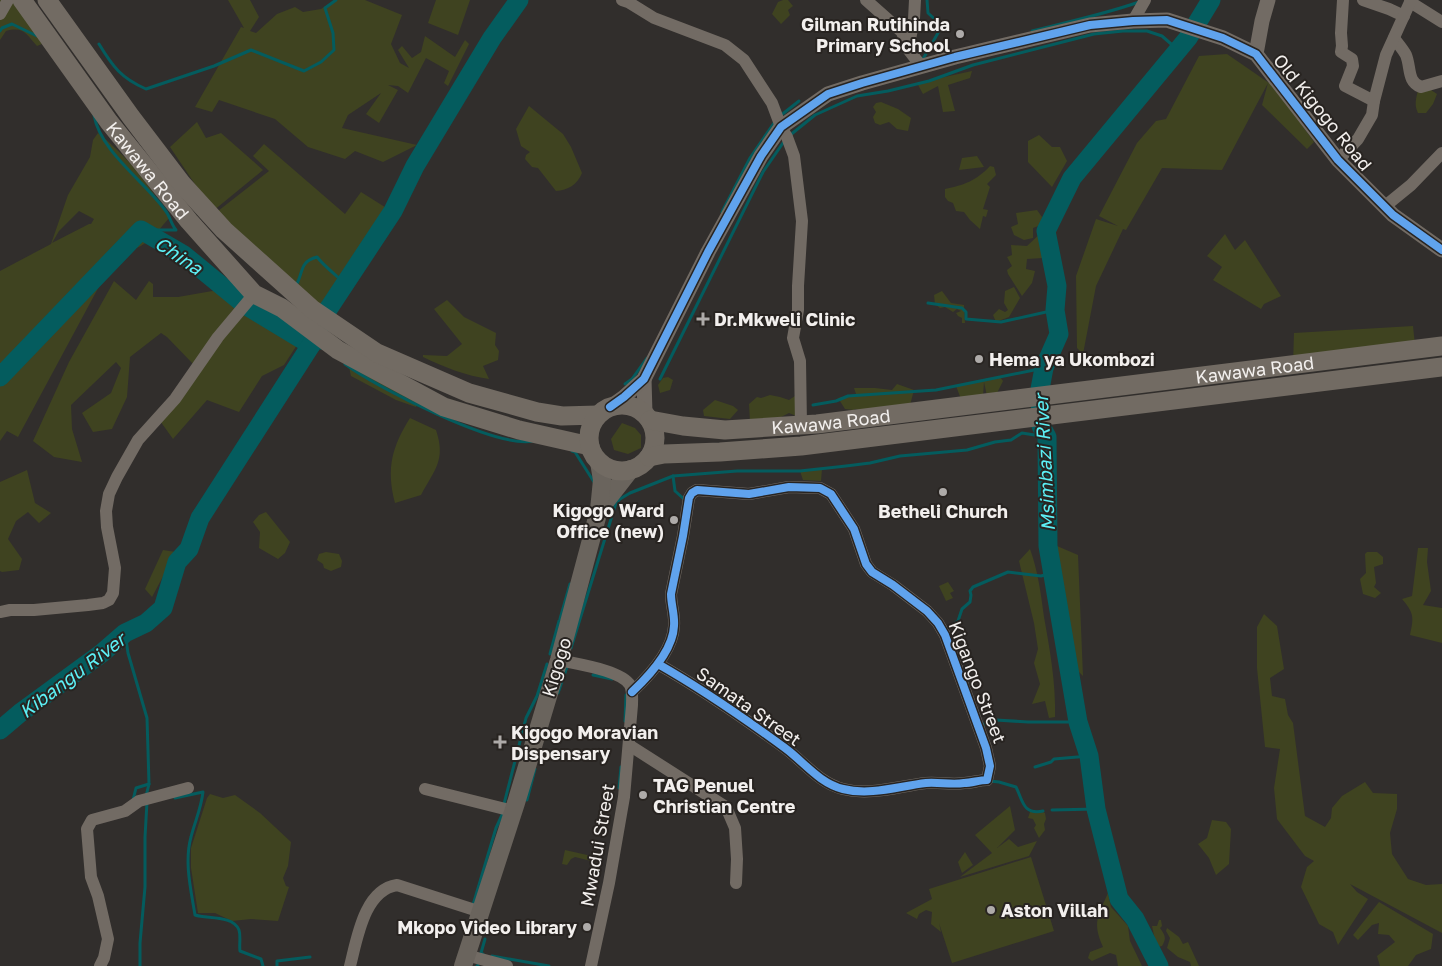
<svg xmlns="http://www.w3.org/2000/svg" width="1442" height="966" viewBox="0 0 1442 966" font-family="'Golos Text',sans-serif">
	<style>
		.green { fill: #3f4320; fill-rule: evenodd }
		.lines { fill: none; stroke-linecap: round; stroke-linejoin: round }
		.stream { stroke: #045c5e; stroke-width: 3 }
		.river { stroke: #045c5e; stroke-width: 19 }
		.minor { stroke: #726b64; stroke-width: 12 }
		.tertiary { stroke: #726b64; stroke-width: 15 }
		.secondary { stroke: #6a645d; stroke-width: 18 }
		.primary { stroke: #726b63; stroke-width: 19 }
		.cycleway-casing { stroke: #282421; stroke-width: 11 }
		.cycleway { stroke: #60a3ed; stroke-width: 8 }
		.poi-dot { fill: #aeaba9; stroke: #282421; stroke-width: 2 }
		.labels { text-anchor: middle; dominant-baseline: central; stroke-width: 4; stroke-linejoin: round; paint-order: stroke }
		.poi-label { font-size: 18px; font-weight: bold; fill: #f2efed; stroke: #282421; text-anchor: start }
		.street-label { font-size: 18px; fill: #f2efed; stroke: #282421 }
		.water-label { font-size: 19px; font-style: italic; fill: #5cf0f5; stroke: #282421 }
	</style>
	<rect width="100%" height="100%" fill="#312e2c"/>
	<g class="green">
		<path d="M 0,0 L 18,0 L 42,44 L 37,46 C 26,34 24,26 6,31 L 0,40 Z"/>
		<path d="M 228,0 L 250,0 L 259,17 L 250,31 L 256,33 L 277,14 L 295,7 L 303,12 L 321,9 L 335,0 L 365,0 L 402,15 L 391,44 L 400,63 L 409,68 L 398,50 L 402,46 L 412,58 L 421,52 L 425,36 L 455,57 L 465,40 L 469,44 L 448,86 L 444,83 L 449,71 L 426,58 L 408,93 L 398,86 L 388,85 L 398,90 L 379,123 L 366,114 L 381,93 L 348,115 L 342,128 L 417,145 L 383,162 L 355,151 L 345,159 L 308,147 L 275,119 L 219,100 L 212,112 L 195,107 L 241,27 L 244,28 Z"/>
		<path d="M 436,0 L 470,0 L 458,35 L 428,23 Z"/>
		<path d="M 783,0 L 788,0 L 793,6 L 788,10 L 790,15 L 781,24 L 772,14 L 778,2 Z"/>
		<path d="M 1227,54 L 1269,83 L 1270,81 L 1314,142 L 1307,149 L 1262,105 L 1268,83 L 1222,170 L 1162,168 L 1126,230 L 1123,229 L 1096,286 L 1083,354 L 1077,348 L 1076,276 L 1096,219 L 1118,226 L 1099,216 L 1137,143 L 1156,121 L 1166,119 L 1199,56 Z"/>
		<path d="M 972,71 L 970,78 L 948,85 L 955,111 L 943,112 L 938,86 L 923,94 L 917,83 Z"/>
		<path d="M 1418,90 L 1431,90 L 1437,94 L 1433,104 L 1426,113 L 1418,113 C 1414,105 1416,99 1418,90 Z"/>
		<path d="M 881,102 L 898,109 L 911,118 L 908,131 L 897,129 L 889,122 L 880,125 L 875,123 L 873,117 L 876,112 L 873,107 L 876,103 Z"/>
		<path d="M 529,106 L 563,134 L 571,147 L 582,173 C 577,185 568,190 556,191 L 538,168 L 532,167 L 525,159 L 526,155 L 530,152 L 521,146 L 516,129 Z"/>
		<path d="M 197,122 L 206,138 L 221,133 L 263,170 L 213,211 L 170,147 Z"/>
		<path d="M 98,133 C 127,156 151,186 169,218 C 152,238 144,250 117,253 L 18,437 L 7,431 L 0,441 L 0,271 L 51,244 L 68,195 L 90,157 L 93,140 ZM 79,211 L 94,219 L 91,224 L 89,224 L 52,243 L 59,231 Z"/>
		<path d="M 1039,135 L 1052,147 L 1060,147 L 1067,161 L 1052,187 L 1028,162 L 1028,141 Z"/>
		<path d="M 264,144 L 345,214 L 361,192 L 388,209 L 322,316 L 218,211 L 269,171 L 253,156 Z"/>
		<path d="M 977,156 L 984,167 L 959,170 L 962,158 Z"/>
		<path d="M 990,166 L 994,167 L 996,175 L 987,184 L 990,187 L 983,209 L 988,210 L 986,217 L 983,216 L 980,229 L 970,220 L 964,212 L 956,211 L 953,203 L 948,201 L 945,197 L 945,189 C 964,185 976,181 990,166 Z"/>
		<path d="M 1037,210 L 1042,217 L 1041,225 L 1033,228 L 1033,238 L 1024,240 L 1014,235 L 1011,227 L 1018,224 L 1016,213 Z"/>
		<path d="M 1045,229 L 1043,258 L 1027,259 L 1026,269 L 1035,271 L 1032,283 L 1022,296 L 1008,274 L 1007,270 L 1012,266 L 1007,257 L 1012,255 L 1011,245 L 1027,246 Z"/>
		<path d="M 1225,234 L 1235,250 L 1245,240 L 1281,296 L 1264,304 L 1261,309 L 1213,280 L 1222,267 L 1207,256 Z"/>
		<path d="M 114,281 L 136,300 L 149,281 L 153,284 L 153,297 L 178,297 L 218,290 L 276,318 L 297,345 L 284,365 L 262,376 L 239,412 L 207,400 L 173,439 L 158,418 L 195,366 L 167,337 L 161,333 L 130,357 L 127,397 L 112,429 L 93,432 L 82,413 L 111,393 L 121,368 L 116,362 L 71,405 L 72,429 L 82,462 L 54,457 L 33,441 L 69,362 Z"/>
		<path d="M 1014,287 L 1020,298 L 1009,317 L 996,322 L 993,315 L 999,309 L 1005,312 L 1008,310 L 1004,303 L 1005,291 Z"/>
		<path d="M 942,291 L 951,303 L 964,305 L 965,323 L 962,323 L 962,318 L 958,316 L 956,313 L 961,311 L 957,309 L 953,312 L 945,307 L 940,308 L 935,304 L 934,295 Z"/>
		<path d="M 447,300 L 464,317 L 496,333 L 495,345 L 499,351 L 498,360 L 483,366 L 489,379 C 466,376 444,367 423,357 L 423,355 L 447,356 L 462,344 L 434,309 Z"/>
		<path d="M 1413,326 L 1415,345 L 1293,364 L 1294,333 Z"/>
		<path d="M 356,364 L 420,400 L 416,407 L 396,400 L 351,376 L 349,367 Z"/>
		<path d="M 668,377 L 673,380 L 670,390 L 660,393 L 658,385 L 663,378 Z"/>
		<path d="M 1000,377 L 1003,381 L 997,393 L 987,396 L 984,382 L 983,396 L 961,399 L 956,386 L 984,379 Z"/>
		<path d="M 897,384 L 914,390 L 909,409 L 866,412 L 855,409 L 854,410 L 845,409 L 838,398 L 856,394 L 854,388 L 875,388 L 892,390 Z"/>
		<path d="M 770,395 L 780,397 L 789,400 L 795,396 L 801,418 L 789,413 L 781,417 L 750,422 L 749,404 L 757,397 L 761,398 Z"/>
		<path d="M 715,400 L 733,406 L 738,410 L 730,419 L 704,416 L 703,410 Z"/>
		<path d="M 410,418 L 436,430 C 446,460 435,469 421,495 L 395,503 C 386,468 392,447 410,418 Z"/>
		<path d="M 622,423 L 635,428 L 641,435 L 641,448 L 628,454 L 614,450 L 611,439 Z"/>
		<path d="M 822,469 L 821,481 L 803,480 L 800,471 Z"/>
		<path d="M 27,470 L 35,503 L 51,513 L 39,523 L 28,512 L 16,521 L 8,539 L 22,559 L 19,570 L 2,572 L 0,571 L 0,482 Z"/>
		<path d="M 266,512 L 290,542 L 285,553 L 278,559 L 259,548 L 260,532 L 253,522 L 259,515 Z"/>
		<path d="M 1057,546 L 1078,555 L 1083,676 L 1072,665 L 1048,589 Z"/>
		<path d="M 1418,548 L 1428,548 L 1427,562 L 1431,591 L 1423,605 L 1442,608 L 1442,643 L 1410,635 C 1414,617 1414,613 1402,599 L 1412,596 Z"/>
		<path d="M 1030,549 C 1038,571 1041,594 1044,617 C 1050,650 1056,684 1055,717 L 1049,718 L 1045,701 L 1032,704 L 1040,684 L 1034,663 L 1038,649 L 1034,623 L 1019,561 Z"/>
		<path d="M 163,550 L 176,552 L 152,597 L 145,589 Z"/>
		<path d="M 326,552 L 339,554 L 342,561 L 341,567 L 331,571 L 324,568 L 323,564 L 317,560 L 319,554 Z"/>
		<path d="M 1367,552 L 1377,552 L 1383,557 L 1383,564 L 1374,567 L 1376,583 L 1374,587 L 1381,593 L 1375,598 L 1363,594 L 1360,579 L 1366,573 L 1365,554 Z"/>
		<path d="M 948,582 L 954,591 L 950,593 L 953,598 L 946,601 L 939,586 Z"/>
		<path d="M 1264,614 L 1277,626 L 1284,669 L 1270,678 L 1272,696 L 1285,699 L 1288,715 L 1293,723 L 1305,816 L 1325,827 L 1331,818 L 1332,808 L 1342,796 L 1365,782 L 1373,793 L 1397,794 L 1397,809 L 1390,833 L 1392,854 L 1408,879 L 1426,885 L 1442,884 L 1442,933 L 1350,884 L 1357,892 L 1368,899 L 1338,945 L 1333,932 L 1319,924 L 1301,887 L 1307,867 L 1314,861 L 1305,856 L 1277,819 L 1274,788 L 1280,749 L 1265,747 L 1257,668 L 1257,627 Z"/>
		<path d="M 210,794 L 223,798 L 235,795 L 260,813 L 291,842 L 288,866 L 283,878 L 286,886 L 289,887 L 278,921 L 251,919 L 232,921 L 215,913 L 198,913 L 191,868 L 191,848 L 207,798 Z"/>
		<path d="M 1010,806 L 1015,830 L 997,848 L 1009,839 L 1018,847 L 1037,841 L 1029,856 L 960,877 L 992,853 L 975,835 Z"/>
		<path d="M 1041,811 L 1045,813 L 1046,819 L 1044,824 L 1045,830 L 1039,838 L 1034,828 L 1036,825 L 1033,819 L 1028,818 L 1030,812 Z"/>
		<path d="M 1212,820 L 1226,822 L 1231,829 L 1229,864 L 1216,875 L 1209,858 L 1198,844 L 1207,838 Z"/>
		<path d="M 565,850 L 596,857 L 595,862 L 575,857 L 571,859 L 567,865 L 562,864 Z"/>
		<path d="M 965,852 L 973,865 L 962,873 L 958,862 Z"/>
		<path d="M 1031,857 L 1054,931 L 952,963 L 939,923 L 941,932 L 931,924 L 932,912 L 926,910 L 919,914 L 917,919 L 906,913 L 932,899 L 929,889 Z"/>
		<path d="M 1108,893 L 1111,907 L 1128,926 L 1130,941 L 1142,966 L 1118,966 L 1116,955 L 1110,953 L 1092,961 L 1088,958 L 1090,952 L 1103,947 C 1092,922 1098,916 1108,893 Z"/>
		<path d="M 1379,902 L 1433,934 L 1431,949 L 1416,955 L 1408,966 L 1380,966 L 1377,956 L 1395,942 L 1389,935 L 1378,934 L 1379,923 L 1372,925 L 1358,940 L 1353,935 Z"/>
		<path d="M 1159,920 L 1161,920 L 1162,926 L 1160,928 C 1165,935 1167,938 1162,946 L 1158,947 L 1155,940 L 1152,926 L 1157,926 Z"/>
		<path d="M 1167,928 L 1179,937 L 1183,944 L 1188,942 L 1199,966 L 1191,966 L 1190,962 L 1178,957 L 1167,948 L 1170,938 L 1166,931 Z"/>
	</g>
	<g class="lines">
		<g class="stream">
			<path d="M 0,31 L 2,28 L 12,24 L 37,36"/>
			<path d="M 1032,31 C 1068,22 1105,14 1139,2"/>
			<path d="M 99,44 C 113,67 121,78 146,89 L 214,66 L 251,50 L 304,71 L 321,62 L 334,50 L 333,33 L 325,8 L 336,0"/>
			<path d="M 923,59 L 942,26 L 928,13 L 927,0"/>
			<path d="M 94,115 C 100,151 144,181 165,210 C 170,216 171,224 176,230 L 141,230"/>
			<path d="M 780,116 L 799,101"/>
			<path d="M 789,136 L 815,115 L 857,96 L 888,91 L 929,81 L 973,65 L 1094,34 L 1123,31 L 1147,31 L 1162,36 L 1178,50"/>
			<path d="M 722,212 L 750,158 L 774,123"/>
			<path d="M 295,287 C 304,274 298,262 317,257 C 325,267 335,274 344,283"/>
			<path d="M 928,303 L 962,308 L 966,312 L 966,319 L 1001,322 L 1055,310"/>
			<path d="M 311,345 L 321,348"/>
			<path d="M 345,364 C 376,387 497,449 533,441"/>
			<path d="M 660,379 L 763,172 L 785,140"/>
			<path d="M 625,384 L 632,379 L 647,358"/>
			<path d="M 813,405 L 836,401 L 848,396 L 936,390 L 1044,368"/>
			<path d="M 572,451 L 575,452 L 594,482"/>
			<path d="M 673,476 L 675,491 L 685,500"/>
			<path d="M 560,619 L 570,584"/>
			<path d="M 947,628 L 958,621 L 962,609 L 970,602 L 971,595 L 970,591 L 973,587 L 1008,572 L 1041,576 L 1052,573"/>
			<path d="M 125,633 L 128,653 L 147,718 L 149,784 L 146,796"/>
			<path d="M 571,648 L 616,503 L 620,499 L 630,493 L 673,476 L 737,471 L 800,471 L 846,466 L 870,463 L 900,456 L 967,450 L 995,442 L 1011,440 L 1022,433 L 1047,437"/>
			<path d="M 550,654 L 559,621"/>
			<path d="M 593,675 L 612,679"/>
			<path d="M 558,693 L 567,667"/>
			<path d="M 625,721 L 626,695"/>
			<path d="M 981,725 L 996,720 L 1028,722 L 1078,722"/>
			<path d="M 1035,767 L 1051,762 L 1054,759 L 1089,756"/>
			<path d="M 990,781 L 999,782 L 1016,787 C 1023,801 1023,815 1043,811"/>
			<path d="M 619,788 L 621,767"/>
			<path d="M 175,798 L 203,792 C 201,809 195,821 191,837 C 184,862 191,890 195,915 C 207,919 233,915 239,930 C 241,936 239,945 240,951 L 261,959 L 263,966"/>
			<path d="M 133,800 L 136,788 L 149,784"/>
			<path d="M 527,800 L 535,769"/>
			<path d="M 504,804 L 526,718 L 537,696 L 547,664"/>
			<path d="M 1052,810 L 1096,809"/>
			<path d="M 473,905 L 496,828 L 502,815"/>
			<path d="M 483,954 L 481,953 L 485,939"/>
			<path d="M 492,956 L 549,966"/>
			<path d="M 140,966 L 140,943 L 145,887 L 145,837 L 147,802"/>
			<path d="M 277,966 L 277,961 L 310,957"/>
			<path d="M 477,966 L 478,965"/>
		</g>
		<g class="river">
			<path d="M 0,377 L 141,230 L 184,255 L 245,305 L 311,345"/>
			<path d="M 0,730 L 20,713 L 102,653 L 125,633 L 146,623 L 163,608 L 177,562 L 189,549 L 200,518 L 311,345 L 325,314 L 393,211 L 415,166 L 492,38 L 519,0"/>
			<path d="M 1159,966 L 1135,919 L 1119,899 L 1096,809 L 1089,756 L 1078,722 L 1048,546 L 1047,437 L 1041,426 L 1040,389 L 1044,368 L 1059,334 L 1055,310 L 1057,286 L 1046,231 L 1072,178 L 1188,38 L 1211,0"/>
		</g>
		<g class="minor">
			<path d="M 622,0 L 628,2 L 654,18 L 725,45 L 744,60 L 772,103 L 781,127 L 787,137 L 794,156 L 802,221 L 798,286 L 798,310 L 793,338 L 800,361 L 801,425"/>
			<path d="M 866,0 L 902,32 L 908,49 L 921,66"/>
			<path d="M 1343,0 L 1341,33 L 1342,46 L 1341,52 L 1352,59 L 1353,66 L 1345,86 L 1374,101"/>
			<path d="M 1363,0 L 1389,9 L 1404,16"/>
			<path d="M 1410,2 L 1442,22"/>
			<path d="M 0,14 L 8,0"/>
			<path d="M 1133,21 L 1145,0"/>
			<path d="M 1394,38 C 1398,44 1403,49 1406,55 C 1411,67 1407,82 1421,87 L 1442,81"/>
			<path d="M 908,49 L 914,19 L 915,0"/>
			<path d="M 1338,160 L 1358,139 L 1372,115 L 1374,101 L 1386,55 L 1411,0"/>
			<path d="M 1384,207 L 1411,185 L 1442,153"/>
			<path d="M 0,612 L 10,610 L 34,610 L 88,605 L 103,603 L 109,600 L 113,593 L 115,568 L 107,527 L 106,511 L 109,494 L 117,477 L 138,440 L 175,399 L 218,337 L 254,294"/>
			<path d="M 559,660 C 576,664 621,670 630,685 C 633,691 632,699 632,705 L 624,797 L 609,883 L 591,966"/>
			<path d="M 632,692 C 649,676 673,650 674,626 C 675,615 671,605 671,594 L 683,536 L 689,498 L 692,493 L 697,490 L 749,494 L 789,487 L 820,488 L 831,494 L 854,529 L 866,564 L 872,572 L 893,585 L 927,611 L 938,623 L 945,635 L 986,748 L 990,766 L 987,780 C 979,780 972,783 964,783 C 952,785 939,782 926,783 C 899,786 871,796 843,789 C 819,783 804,762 785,748 C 744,718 702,689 658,664"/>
			<path d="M 629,745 L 726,807 L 735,828 L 737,859 L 736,883"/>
			<path d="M 425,789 L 513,811"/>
			<path d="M 466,955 L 507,966"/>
			<path d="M 100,966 L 104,958 L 108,939 L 98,896 L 91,877 L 87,829 L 92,820 L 125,811 L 139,801 L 188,788"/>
			<path d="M 350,966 C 357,939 364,890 397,885 L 481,912"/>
		</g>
		<g class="tertiary">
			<path d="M 1256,54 L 1262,21 L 1268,0"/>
			<path d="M 644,379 L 645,414"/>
			<path d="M 610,407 L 624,397 L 644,379 L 708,252 L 761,156 L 781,127 L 828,94 L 862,83 L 955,57 L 1090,25 L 1133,21 L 1167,20 L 1223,38 L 1256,54 L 1338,160 L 1393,215 L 1442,250"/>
		</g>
		<g class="secondary">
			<path d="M 599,510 L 631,469"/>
			<path d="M 463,966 L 516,803 L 559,660 L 599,510 L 602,480 L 599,462"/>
		</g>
		<g class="primary">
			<path id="s1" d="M 22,0 L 109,122 L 189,221 L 254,294 L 282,308 L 338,350 L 444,407 L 519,430 L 590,446"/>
			<path d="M 47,0 L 131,117 L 182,184 L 224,230 L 312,309 L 377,353 L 469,393 L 537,412 L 562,416 L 598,415"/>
			<circle cx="622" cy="438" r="33"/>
			<path id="s2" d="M 650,420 L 683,426 L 725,430 L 817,424 L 1442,346"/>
			<path d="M 649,457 L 664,454 L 720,452 L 801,446 L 1442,367"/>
		</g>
		<defs>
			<g id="cycleway">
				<path d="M 610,407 L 624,397 L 644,379 L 708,252 L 761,156 L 781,127 L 828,94 L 862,83 L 955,57 L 1090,25 L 1133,21 L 1167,20 L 1223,38 L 1256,54 L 1338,160 L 1393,215 L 1442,250"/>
				<path d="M 632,692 C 649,676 673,650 674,626 C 675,615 671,605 671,594 L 683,536 L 689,498 L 692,493 L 697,490 L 749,494 L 789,487 L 820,488 L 831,494 L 854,529 L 866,564 L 872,572 L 893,585 L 927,611 L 938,623 L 945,635 L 986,748 L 990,766 L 987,780 C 979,780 972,783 964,783 C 952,785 939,782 926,783 C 899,786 871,796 843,789 C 819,783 804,762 785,748 C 744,718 702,689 658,664"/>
			</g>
		</defs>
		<use href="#cycleway" class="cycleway-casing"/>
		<use href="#cycleway" class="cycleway"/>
	</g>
	<g class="poi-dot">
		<circle cx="960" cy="34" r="5"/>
		<path d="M700.5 311.5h5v5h5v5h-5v5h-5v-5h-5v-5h5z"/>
		<circle cx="979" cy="359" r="5"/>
		<circle cx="943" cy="492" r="5"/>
		<circle cx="674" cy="520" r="5"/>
		<path d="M497.5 734.5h5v5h5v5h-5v5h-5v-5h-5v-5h5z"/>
		<circle cx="643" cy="795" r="5"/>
		<circle cx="991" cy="910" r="5"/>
		<circle cx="587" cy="927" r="5"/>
	</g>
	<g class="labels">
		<g class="poi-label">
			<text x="950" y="24" text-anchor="end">Gilman Rutihinda<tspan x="950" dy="21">Primary School</tspan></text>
			<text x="714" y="319">Dr.Mkweli Clinic</text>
			<text x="989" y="359">Hema ya Ukombozi</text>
			<text x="664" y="510" text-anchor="end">Kigogo Ward<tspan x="664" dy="21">Office (new)</tspan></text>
			<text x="943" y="511" text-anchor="middle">Betheli Church</text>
			<text x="511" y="732">Kigogo Moravian<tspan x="511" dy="21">Dispensary</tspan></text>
			<text x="653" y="785">TAG Penuel<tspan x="653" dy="21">Christian Centre</tspan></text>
			<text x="1001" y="910">Aston Villah</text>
			<text x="577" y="927" text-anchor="end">Mkopo Video Library</text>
		</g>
		<g class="street-label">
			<text transform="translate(1323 112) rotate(51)">Old Kigogo Road</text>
			<text stroke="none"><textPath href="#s1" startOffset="212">Kawawa Road</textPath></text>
			<text stroke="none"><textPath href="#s2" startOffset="609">Kawawa Road</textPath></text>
			<text stroke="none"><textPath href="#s2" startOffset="182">Kawawa Road</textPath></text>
			<text transform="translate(556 667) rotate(-73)">Kigogo</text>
			<text transform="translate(978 682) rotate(69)">Kigango Street</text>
			<text transform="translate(749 706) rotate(35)">Samata Street</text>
			<text transform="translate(597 845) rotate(-80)">Mwadui Street</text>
		</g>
		<g class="water-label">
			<text transform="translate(179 255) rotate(34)">China</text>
			<text transform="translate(1044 463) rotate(-93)">Msimbazi River</text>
			<text transform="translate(72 675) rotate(-37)">Kibangu River</text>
		</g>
	</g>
</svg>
